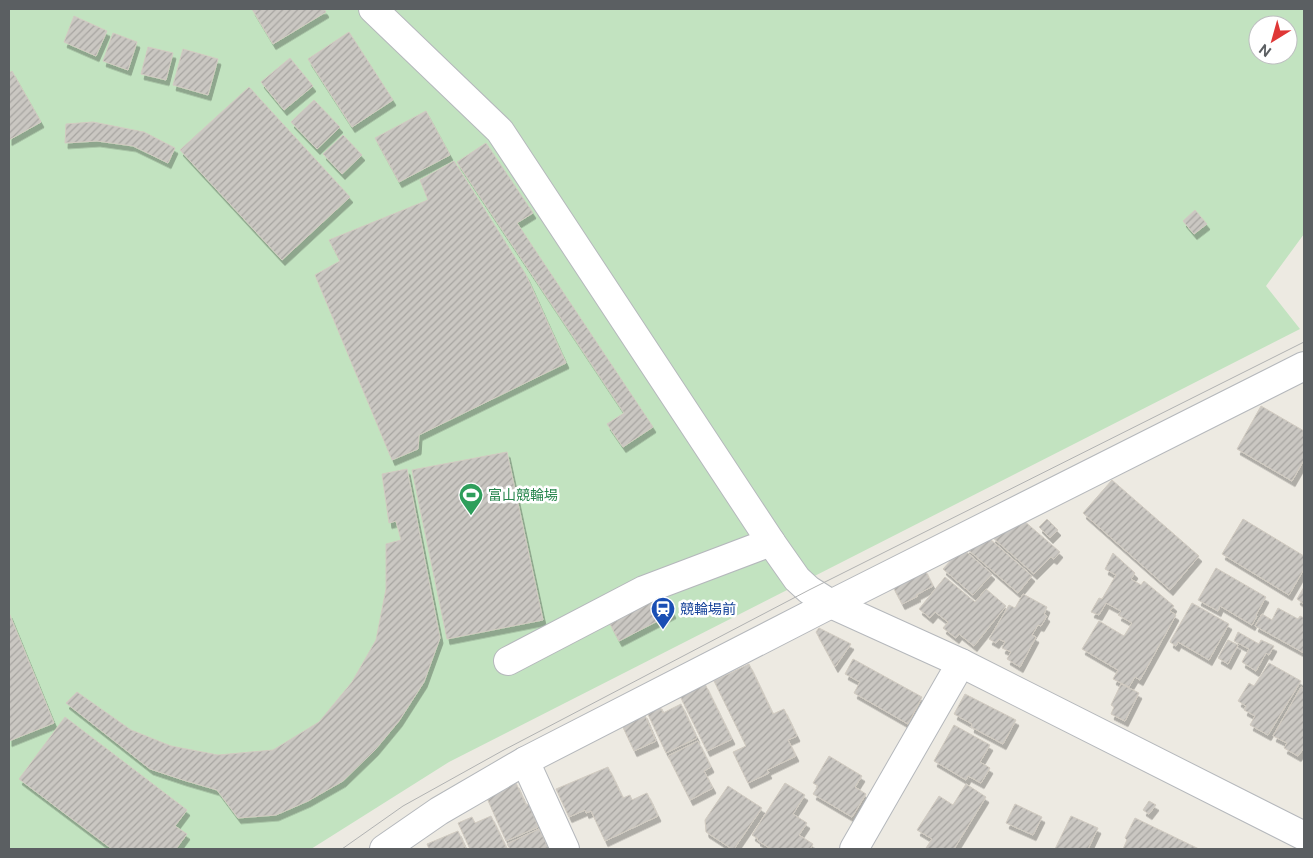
<svg xmlns="http://www.w3.org/2000/svg" width="1313" height="858" viewBox="0 0 1313 858" font-family="'Public Sans','Noto Sans JP',sans-serif">
	<style>
		.green { fill: #c2e3c0; fill-rule: evenodd }
		.building { fill: url(#building-hatch); stroke: #d1cbc1; filter: url(#shadow) }
		.lines { fill: none; stroke-linecap: round; stroke-linejoin: round }
		.minor-casing { stroke: #b5b8bc; stroke-width: 30 }
		.minor { stroke: #fff; stroke-width: 28 }
		.tram { stroke: #b1b2b2; stroke-width: 1 }
		.labels { text-anchor: middle; dominant-baseline: central; stroke-width: 5; stroke-linejoin: round; paint-order: stroke }
		.leisure-label { font-size: 14px; fill: #27864d; stroke: #fff; text-anchor: start }
		.transit-label { font-size: 14px; fill: #164399; stroke: #fff; text-anchor: start }
	</style>
	<defs>
		<pattern id="building-hatch" width="6" height="6" patternUnits="userSpaceOnUse" patternTransform="scale(1.25)"><rect width="6" height="6" fill="#cac7c2"/><path d="M-1 1l2-2M0 6l6-6M5 7l2-2" fill="none" stroke="#a7a5a1"/></pattern>
		<filter id="shadow"><feDropShadow dx="3" dy="5.5" stdDeviation="0" flood-color="#0004"/></filter>
	</defs>
	<rect width="100%" height="100%" fill="#edeae2"/>
	<path class="green" d="M 9,9 L 1304,9 L 1304,234 L 1266,286 L 1300,329 L 449,762 L 311,849 L 9,849 ZM 1258,25 L 1288,25 L 1288,55 L 1258,55 Z"/>
	<g class="building">
		<path d="M 252,9 L 324,9 L 326,12 L 273,44 Z"/>
		<path d="M 74,16 L 107,31 L 96,56 L 64,42 Z"/>
		<path d="M 349,32 L 393,100 L 352,127 L 308,59 Z"/>
		<path d="M 113,33 L 137,42 L 128,70 L 103,61 Z"/>
		<path d="M 148,47 L 173,53 L 166,80 L 141,74 Z"/>
		<path d="M 183,49 L 218,59 L 208,95 L 173,85 Z"/>
		<path d="M 290,58 L 313,86 L 284,110 L 261,82 Z"/>
		<path d="M 12,71 L 41,122 L 9,140 L 9,73 Z"/>
		<path d="M 249,87 L 350,197 L 282,260 L 180,150 Z"/>
		<path d="M 314,100 L 340,127 L 317,149 L 291,122 Z"/>
		<path d="M 426,111 L 450,155 L 399,182 L 375,138 Z"/>
		<path d="M 93,122 L 144,132 L 175,148 L 168,163 L 133,146 L 97,141 L 65,143 L 66,124 Z"/>
		<path d="M 343,135 L 362,155 L 342,174 L 323,154 Z"/>
		<path d="M 486,143 L 533,213 L 517,223 L 653,427 L 623,447 L 607,424 L 624,413 L 457,162 Z"/>
		<path d="M 454,161 L 526,275 L 566,363 L 419,435 L 418,449 L 392,460 L 315,275 L 340,261 L 329,240 L 428,200 L 420,180 Z"/>
		<path d="M 1195,210 L 1207,224 L 1194,234 L 1183,221 Z"/>
		<path d="M 1261,406 L 1304,431 L 1304,460 L 1292,481 L 1237,449 Z"/>
		<path d="M 507,452 L 543,620 L 447,639 L 412,470 Z"/>
		<path d="M 407,469 L 440,638 L 424,682 L 399,721 L 375,750 L 343,781 L 308,801 L 276,815 L 238,818 L 217,790 L 183,780 L 150,769 L 66,703 L 77,692 L 131,730 L 171,746 L 218,755 L 273,750 L 319,722 L 352,682 L 376,640 L 386,589 L 386,544 L 401,540 L 396,521 L 389,523 L 382,474 Z"/>
		<path d="M 1112,480 L 1199,556 L 1170,590 L 1083,513 Z"/>
		<path d="M 1047,519 L 1058,530 L 1050,538 L 1039,527 Z"/>
		<path d="M 1243,519 L 1304,556 L 1304,569 L 1289,595 L 1222,554 Z"/>
		<path d="M 1023,520 L 1060,552 L 1054,559 L 1051,557 L 1034,574 L 992,537 Z"/>
		<path d="M 990,539 L 1032,576 L 1018,593 L 966,548 Z"/>
		<path d="M 962,548 L 992,574 L 973,595 L 943,569 Z"/>
		<path d="M 1113,553 L 1135,573 L 1131,579 L 1141,585 L 1144,581 L 1174,606 L 1170,611 L 1176,615 L 1140,680 L 1135,677 L 1129,687 L 1113,679 L 1118,670 L 1082,649 L 1099,621 L 1124,636 L 1132,623 L 1118,615 L 1121,611 L 1106,603 L 1099,615 L 1091,612 L 1099,598 L 1102,599 L 1116,575 L 1105,569 Z"/>
		<path d="M 924,568 L 933,586 L 916,595 L 918,596 L 902,604 L 892,585 Z"/>
		<path d="M 1216,568 L 1266,597 L 1256,615 L 1257,616 L 1252,625 L 1220,606 L 1218,611 L 1198,600 Z"/>
		<path d="M 945,577 L 975,602 L 986,589 L 1006,606 L 974,646 L 959,634 L 956,638 L 943,628 L 948,622 L 935,612 L 930,618 L 919,609 Z"/>
		<path d="M 1304,587 L 1304,604 L 1297,599 Z"/>
		<path d="M 1023,594 L 1047,607 L 1044,614 L 1047,616 L 1041,626 L 1038,625 L 1032,635 L 1036,637 L 1020,667 L 1007,659 L 1011,652 L 1002,648 L 1005,642 L 999,639 L 996,643 L 989,639 L 1009,605 L 1015,608 Z"/>
		<path d="M 664,595 L 673,613 L 619,641 L 610,624 Z"/>
		<path d="M 1192,603 L 1229,624 L 1209,660 L 1178,642 L 1176,646 L 1170,642 Z"/>
		<path d="M 1278,608 L 1298,619 L 1300,616 L 1304,618 L 1304,653 L 1255,626 L 1262,614 L 1272,620 Z"/>
		<path d="M 9,613 L 54,723 L 9,741 Z"/>
		<path d="M 819,628 L 851,644 L 835,667 L 816,632 Z"/>
		<path d="M 1238,632 L 1259,644 L 1261,640 L 1274,646 L 1269,655 L 1266,653 L 1256,671 L 1242,662 L 1249,649 L 1234,641 Z"/>
		<path d="M 1228,640 L 1238,645 L 1228,664 L 1218,658 Z"/>
		<path d="M 853,659 L 922,697 L 908,724 L 854,693 L 860,682 L 845,674 Z"/>
		<path d="M 1269,663 L 1301,681 L 1268,735 L 1250,725 L 1255,716 L 1244,710 L 1246,706 L 1238,701 L 1249,683 L 1254,686 Z"/>
		<path d="M 749,664 L 773,714 L 784,709 L 797,736 L 788,740 L 796,756 L 767,770 L 769,773 L 748,783 L 733,752 L 746,746 L 714,681 Z"/>
		<path d="M 705,684 L 732,739 L 707,751 L 680,696 Z"/>
		<path d="M 1121,684 L 1139,693 L 1125,721 L 1111,714 L 1114,707 L 1111,705 Z"/>
		<path d="M 1301,687 L 1304,689 L 1304,748 L 1298,756 L 1284,748 L 1287,743 L 1273,736 Z"/>
		<path d="M 965,694 L 1016,720 L 1003,744 L 971,727 L 972,724 L 954,714 Z"/>
		<path d="M 659,704 L 663,713 L 681,704 L 697,738 L 666,753 L 646,710 Z"/>
		<path d="M 644,713 L 656,741 L 634,751 L 621,723 Z"/>
		<path d="M 65,717 L 187,810 L 175,826 L 187,834 L 176,849 L 112,849 L 19,779 Z"/>
		<path d="M 954,725 L 990,745 L 980,762 L 990,768 L 981,783 L 968,776 L 966,780 L 934,761 Z"/>
		<path d="M 698,741 L 711,767 L 704,771 L 713,788 L 690,800 L 668,756 Z"/>
		<path d="M 829,756 L 862,776 L 855,787 L 866,794 L 852,817 L 813,794 L 818,786 L 813,783 Z"/>
		<path d="M 608,767 L 623,798 L 630,795 L 632,800 L 647,793 L 658,816 L 605,841 L 591,811 L 586,813 L 585,810 L 569,817 L 556,789 Z"/>
		<path d="M 516,783 L 526,805 L 529,804 L 538,827 L 506,841 L 486,796 Z"/>
		<path d="M 785,783 L 805,795 L 793,814 L 807,823 L 799,835 L 813,844 L 810,849 L 771,849 L 757,840 L 758,839 L 752,835 Z"/>
		<path d="M 966,784 L 986,797 L 954,849 L 928,849 L 926,848 L 932,839 L 917,830 L 939,796 L 953,805 Z"/>
		<path d="M 728,786 L 762,808 L 734,849 L 732,849 L 706,832 L 705,820 Z"/>
		<path d="M 1149,801 L 1156,805 L 1149,814 L 1143,810 Z"/>
		<path d="M 1015,804 L 1042,817 L 1033,835 L 1006,823 Z"/>
		<path d="M 491,816 L 507,849 L 470,849 L 458,823 L 472,817 L 475,823 Z"/>
		<path d="M 1071,816 L 1098,828 L 1088,849 L 1055,849 Z"/>
		<path d="M 1135,818 L 1199,849 L 1123,849 L 1127,840 L 1125,838 Z"/>
		<path d="M 539,829 L 549,849 L 510,849 L 507,844 Z"/>
		<path d="M 458,831 L 466,849 L 429,849 L 427,844 Z"/>
	</g>
	<g class="lines">
		<defs>
			<g id="minor">
				<path d="M 373,9 L 500,131 L 771,542 L 797,579 L 809,590 L 831,604 L 961,663 L 1304,836"/>
				<path d="M 508,661 L 644,590 L 771,542"/>
				<path d="M 525,761 L 565,849"/>
				<path d="M 384,849 L 439,811 L 525,761 L 831,604 L 1304,366"/>
				<path d="M 854,849 L 961,663"/>
			</g>
		</defs>
		<use href="#minor" class="minor-casing"/>
		<use href="#minor" class="minor"/>
		<path class="tram" d="M 342,849 L 403,806 L 502,751 L 809,590 L 1304,342"/>
	</g>
	<defs>
		<symbol id="stadium-pin" viewBox="-11 -11 22 30"><path d="M0 17L-7.5 6A9.5 9.5 0 1 1 7.5 6Z" fill="#2e9e5b" stroke="#fff"/><path d="M0-5a6.5 5 0 1 0 0 10a6.5 5 0 1 0 0-10ZM-3.5-1.8h7v3.6h-7Z" fill="#fff"/></symbol>
		<symbol id="station-pin" viewBox="-11 -11 22 30"><path d="M0 17L-7.5 6A9.5 9.5 0 1 1 7.5 6Z" fill="#1a4fb4" stroke="#fff"/><path d="M-3-6H3Q5-6 5-4V2Q5 4 3 4L4.5 6H3L1.5 4h-3L-3 6H-4.5L-3 4Q-5 4-5 2V-4Q-5-6-3-6ZM-3.5-4v3h7v-3ZM-3.5 1v1.5H-2V1ZM2 1v1.5H3.5V1Z" fill="#fff"/></symbol>
	</defs>
	<g fill-rule="evenodd">
		<use href="#stadium-pin" x="457" y="481" width="28" height="38"/>
		<use href="#station-pin" x="649" y="595" width="28" height="38"/>
	</g>
	<g class="labels">
		<g class="leisure-label">
			<text x="488" y="495">富山競輪場</text>
		</g>
		<g class="transit-label">
			<text x="680" y="609">競輪場前</text>
		</g>
	</g>
	<rect width="1313" height="858" fill="none" stroke="#5b5f62" stroke-width="20"/>
	<g transform="translate(1273 40) rotate(217)"><circle r="24" fill="#ffffff" stroke="#bdbfc0"/>
	<path d="M0-4L9 19L0 12L-9 19Z" fill="#df3736"/>
	<text y="-8" font-size="14" font-weight="bold" text-anchor="middle" fill="#5b5f62">N</text>
	</g>
</svg>
